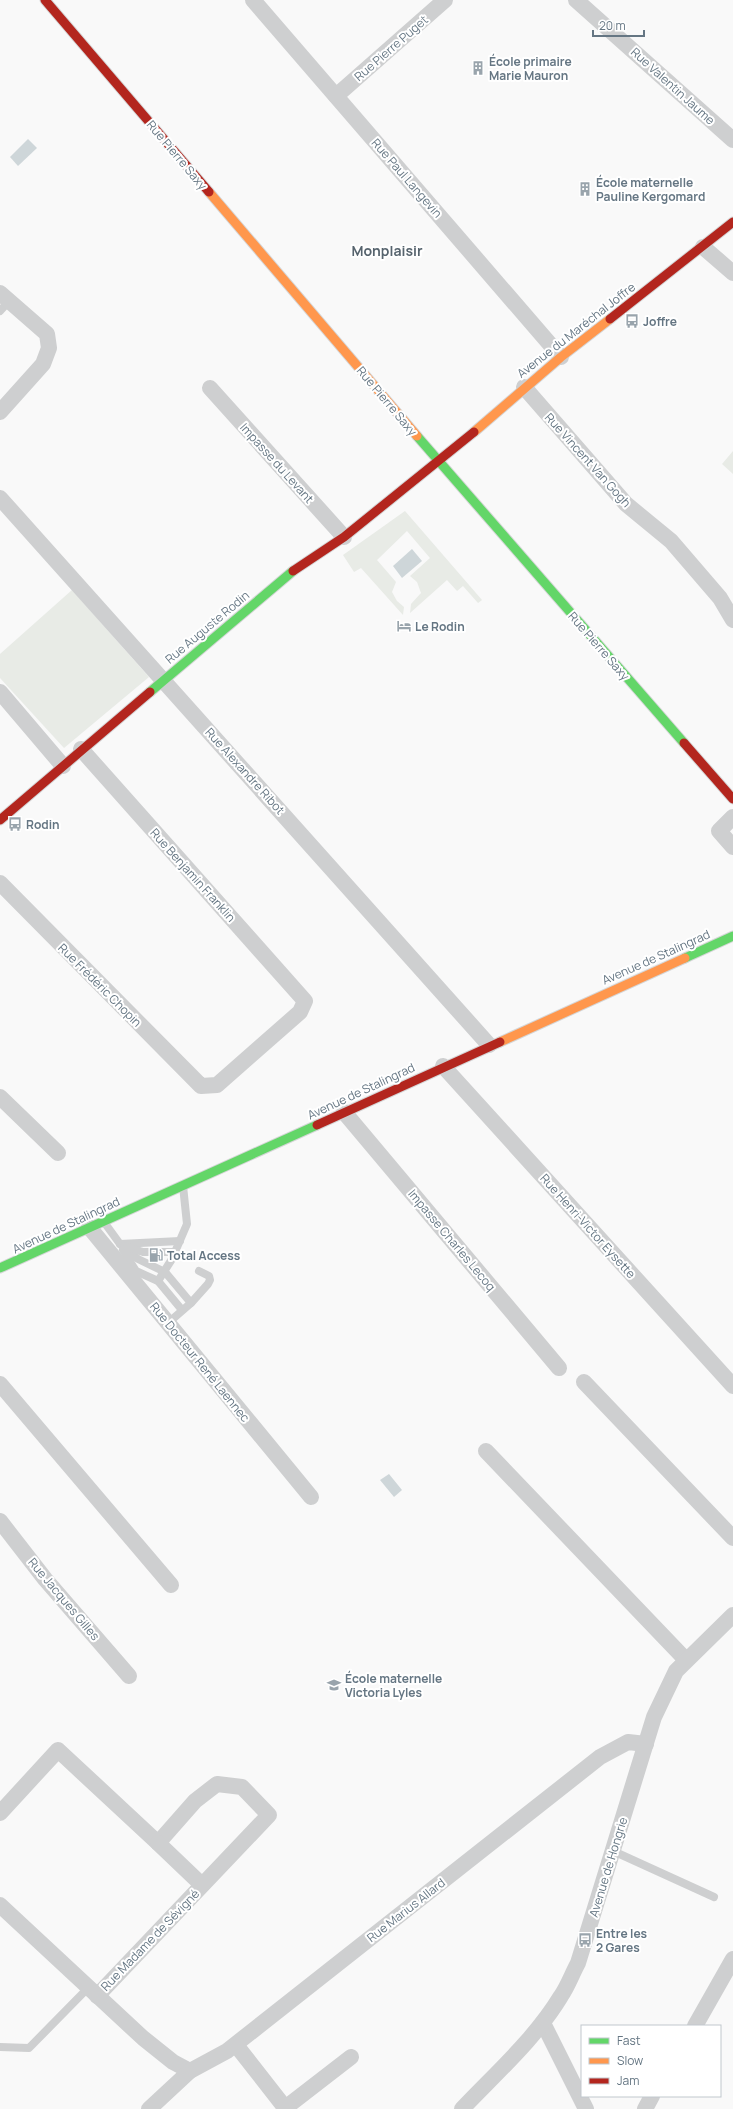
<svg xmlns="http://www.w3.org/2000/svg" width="733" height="2109" viewBox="0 0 733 2109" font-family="Manrope,sans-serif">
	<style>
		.green { fill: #e8ebe6 }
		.water { fill: #ced6d9 }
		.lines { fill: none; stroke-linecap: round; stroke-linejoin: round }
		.fast-casing { stroke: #d5d6d7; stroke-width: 11 }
		.slow-casing { stroke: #d5d6d7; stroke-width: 11 }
		.jam-casing { stroke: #d5d6d7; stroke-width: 11 }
		.lane { stroke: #cecfd0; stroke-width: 8 }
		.street { stroke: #cecfd0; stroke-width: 16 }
		.fast { stroke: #63d668; stroke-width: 9 }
		.slow { stroke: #ff974d; stroke-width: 9 }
		.jam { stroke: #b3261e; stroke-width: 9 }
		.labels { text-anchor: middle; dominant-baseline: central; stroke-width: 4; stroke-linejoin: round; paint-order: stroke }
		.street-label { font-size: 12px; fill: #657683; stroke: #fff }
		.poi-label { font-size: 12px; font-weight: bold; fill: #657683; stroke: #fff; text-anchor: start }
		.quarter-label { font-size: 14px; font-weight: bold; fill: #57646e; stroke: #fff }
	</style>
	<rect width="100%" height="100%" fill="#f9f9f9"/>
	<g class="green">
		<path d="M 733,451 L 733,474 L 722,464 Z"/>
		<path d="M 405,511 L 482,600 L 478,603 L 463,586 L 457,591 L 447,580 L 410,613 L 411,604 L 421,593 L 417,582 L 410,576 L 430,558 L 407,531 L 377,560 L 396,582 L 392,592 L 397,601 L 404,607 L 403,615 L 361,568 L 354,572 L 343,555 Z"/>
		<path d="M 72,590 L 149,677 L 64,748 L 0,678 L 0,654 Z"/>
	</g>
	<g class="water">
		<path d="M 28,139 L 37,148 L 18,166 L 10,157 Z"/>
		<path d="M 412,549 L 422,561 L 402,578 L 393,566 Z"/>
		<path d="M 389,1474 L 402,1490 L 394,1497 L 380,1480 Z"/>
	</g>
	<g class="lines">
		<defs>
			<g id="fast">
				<path d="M 417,436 L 684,743"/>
				<path d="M 150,692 L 293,571"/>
				<path d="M 685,958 L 733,936"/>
				<path d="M 0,1268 L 317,1125"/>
			</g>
			<g id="slow">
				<path d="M 209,192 L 417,436"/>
				<path d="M 474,432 L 561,357 L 610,319"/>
				<path d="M 500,1042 L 685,958"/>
			</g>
			<g id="jam">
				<path d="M 45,0 L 209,192"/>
				<path d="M 610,319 L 733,222"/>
				<path d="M 293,571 L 344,537 L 474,432"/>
				<path d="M 684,743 L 733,799"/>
				<path d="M 0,820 L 150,692"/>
				<path d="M 317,1125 L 500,1042"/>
			</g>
		</defs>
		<use href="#fast" class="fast-casing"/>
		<use href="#slow" class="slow-casing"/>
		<use href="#jam" class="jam-casing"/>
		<g class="lane">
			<path d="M 0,311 L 9,301"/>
			<path d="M 104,1222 L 120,1244 L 138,1259 L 165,1272 L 191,1303"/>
			<path d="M 120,1244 L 180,1241"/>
			<path d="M 124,1246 L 143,1252 L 175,1252"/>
			<path d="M 123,1250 L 136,1271 L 158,1281 L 182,1310"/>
			<path d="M 158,1281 L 172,1259 L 187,1224 L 183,1186"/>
			<path d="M 168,1323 L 191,1303 L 208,1284 L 210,1280 L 209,1276 L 199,1271"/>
			<path d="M 613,1851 L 714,1897"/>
			<path d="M 0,2047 L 29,2048 L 88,1988"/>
		</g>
		<g class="street">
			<path d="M 253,0 L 561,357"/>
			<path d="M 576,0 L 733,140"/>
			<path d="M 336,96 L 445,0"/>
			<path d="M 703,247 L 733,273"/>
			<path d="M 0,293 L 47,334 L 49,348 L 43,364 L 0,412"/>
			<path d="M 524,387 L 626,504 L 671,541 L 720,598 L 733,620"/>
			<path d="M 210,388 L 344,537"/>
			<path d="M 0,498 L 489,1045"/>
			<path d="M 0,692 L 63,766"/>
			<path d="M 733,817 L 719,831 L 733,847"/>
			<path d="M 0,883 L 201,1086 L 217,1085 L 300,1012 L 305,1001 L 81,749"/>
			<path d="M 443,1066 L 733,1386"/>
			<path d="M 0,1097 L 58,1153"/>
			<path d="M 344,1112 L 559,1368"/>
			<path d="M 89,1227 L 311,1497"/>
			<path d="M 584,1382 L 733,1538"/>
			<path d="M 0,1384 L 171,1585"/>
			<path d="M 486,1451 L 686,1660"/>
			<path d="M 0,1521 L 45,1579 L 129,1676"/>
			<path d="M 0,1813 L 58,1750 L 158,1843 L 195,1801 L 217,1784 L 242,1787 L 269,1815 L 97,1996"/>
			<path d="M 158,1843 L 202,1885"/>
			<path d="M 0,1905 L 143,2038 L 173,2062 L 190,2071"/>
			<path d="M 543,2023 L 586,2109"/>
			<path d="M 695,2026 L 733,1959"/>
			<path d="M 236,2045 L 286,2109"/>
			<path d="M 285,2108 L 351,2057"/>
			<path d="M 149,2109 L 190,2071 L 227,2051 L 600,1757 L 628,1742 L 646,1744"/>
			<path d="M 462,2109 C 496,2073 535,2039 561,1996 C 568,1986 572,1974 578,1963 L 654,1717 L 676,1671 L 733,1615"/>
			<path d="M 645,2109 L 652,2096"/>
		</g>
		<use href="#fast" class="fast"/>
		<use href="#slow" class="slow"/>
		<use href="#jam" class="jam"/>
	</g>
	<defs>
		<symbol id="building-bare" viewBox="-9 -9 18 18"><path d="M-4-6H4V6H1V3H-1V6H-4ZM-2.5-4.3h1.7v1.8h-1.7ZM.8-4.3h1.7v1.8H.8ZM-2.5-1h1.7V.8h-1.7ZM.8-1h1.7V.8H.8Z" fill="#99a4ac" stroke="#fff" stroke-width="2.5" paint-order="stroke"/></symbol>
		<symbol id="bus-bare" viewBox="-9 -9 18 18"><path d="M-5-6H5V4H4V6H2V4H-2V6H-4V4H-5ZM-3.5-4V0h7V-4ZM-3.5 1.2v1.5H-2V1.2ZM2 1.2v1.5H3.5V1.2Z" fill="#99a4ac" stroke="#fff" stroke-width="2.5" paint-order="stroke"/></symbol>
		<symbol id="hotel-bare" viewBox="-9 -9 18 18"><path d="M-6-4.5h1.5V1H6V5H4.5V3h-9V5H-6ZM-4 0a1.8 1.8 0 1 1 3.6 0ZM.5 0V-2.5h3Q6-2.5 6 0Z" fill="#99a4ac" stroke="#fff" stroke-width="2.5" paint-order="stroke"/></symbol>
		<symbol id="fuel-bare" viewBox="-9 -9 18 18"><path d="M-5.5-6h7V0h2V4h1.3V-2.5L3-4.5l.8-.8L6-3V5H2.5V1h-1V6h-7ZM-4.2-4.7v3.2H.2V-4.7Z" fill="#99a4ac" stroke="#fff" stroke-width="2.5" paint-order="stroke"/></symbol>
		<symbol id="school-bare" viewBox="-9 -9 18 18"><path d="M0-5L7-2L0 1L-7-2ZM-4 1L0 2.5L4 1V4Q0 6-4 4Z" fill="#99a4ac" stroke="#fff" stroke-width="2.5" paint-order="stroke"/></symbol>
	</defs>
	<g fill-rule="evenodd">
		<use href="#building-bare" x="468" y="58" width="20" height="20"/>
		<use href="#building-bare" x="575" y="179" width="20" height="20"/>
		<use href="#bus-bare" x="622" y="311" width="20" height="20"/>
		<use href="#hotel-bare" x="394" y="616" width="20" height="20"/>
		<use href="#bus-bare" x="5" y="814" width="20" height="20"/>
		<use href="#fuel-bare" x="146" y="1245" width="20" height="20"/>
		<use href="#school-bare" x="324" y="1675" width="20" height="20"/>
		<use href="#bus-bare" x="575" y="1930" width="20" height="20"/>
	</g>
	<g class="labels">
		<g class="street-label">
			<text transform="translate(391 48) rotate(-41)">Rue Pierre Puget</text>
			<text transform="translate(673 86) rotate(42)">Rue Valentin Jaume</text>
			<text transform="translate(177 155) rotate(50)">Rue Pierre Saxy</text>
			<text transform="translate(407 178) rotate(49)">Rue Paul Langevin</text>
			<text transform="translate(576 330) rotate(-38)">Avenue du Maréchal Joffre</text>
			<text transform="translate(387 401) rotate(50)">Rue Pierre Saxy</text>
			<text transform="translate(588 460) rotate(48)">Rue Vincent Van Gogh</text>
			<text transform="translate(277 463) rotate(48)">Impasse du Levant</text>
			<text transform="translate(207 627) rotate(-40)">Rue Auguste Rodin</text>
			<text transform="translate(599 646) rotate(49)">Rue Pierre Saxy</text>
			<text transform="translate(245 771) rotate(48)">Rue Alexandre Ribot</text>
			<text transform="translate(193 875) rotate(48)">Rue Benjamin Franklin</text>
			<text transform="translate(656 957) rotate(-24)">Avenue de Stalingrad</text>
			<text transform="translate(100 985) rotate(45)">Rue Frédéric Chopin</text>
			<text transform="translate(361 1091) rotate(-25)">Avenue de Stalingrad</text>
			<text transform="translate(66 1225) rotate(-25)">Avenue de Stalingrad</text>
			<text transform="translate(588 1226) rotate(48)">Rue Henri-Victor Eysette</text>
			<text transform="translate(452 1240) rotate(50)">Impasse Charles Lecoq</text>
			<text transform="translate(200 1362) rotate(51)">Rue Docteur René Laennec</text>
			<text transform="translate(64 1599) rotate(50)">Rue Jacques Gilles</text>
			<text transform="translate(608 1867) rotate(-73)">Avenue de Hongrie</text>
			<text transform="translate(406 1910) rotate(-38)">Rue Marius Allard</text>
			<text transform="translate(150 1940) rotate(-46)">Rue Madame de Sévigné</text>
		</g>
		<g class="poi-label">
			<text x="489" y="61">École primaire<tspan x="489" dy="14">Marie Mauron</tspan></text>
			<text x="596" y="182">École maternelle<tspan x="596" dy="14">Pauline Kergomard</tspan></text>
			<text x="643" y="321">Joffre</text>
			<text x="415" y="626">Le Rodin</text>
			<text x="26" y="824">Rodin</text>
			<text x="167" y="1255">Total Access</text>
			<text x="345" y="1678">École maternelle<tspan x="345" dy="14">Victoria Lyles</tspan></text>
			<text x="596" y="1933">Entre les<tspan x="596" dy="14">2 Gares</tspan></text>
		</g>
		<g class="quarter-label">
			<text x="387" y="250">Monplaisir</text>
		</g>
	</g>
	<rect x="581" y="2025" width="140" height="72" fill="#ffffff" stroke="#c1c8cd"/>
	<rect x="589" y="2038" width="20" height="6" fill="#63d668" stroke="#c1c8cd"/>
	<text x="617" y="2045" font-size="12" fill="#657683">Fast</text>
	<rect x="589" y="2058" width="20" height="6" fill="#ff974d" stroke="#c1c8cd"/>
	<text x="617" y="2065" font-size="12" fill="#657683">Slow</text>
	<rect x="589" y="2078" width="20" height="6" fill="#b3261e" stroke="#c1c8cd"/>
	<text x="617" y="2085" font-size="12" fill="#657683">Jam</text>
	<path d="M593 30v6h51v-6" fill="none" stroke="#657683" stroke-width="2"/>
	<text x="599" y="30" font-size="12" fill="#657683" stroke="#ffffff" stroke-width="3" paint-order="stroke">20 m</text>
</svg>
